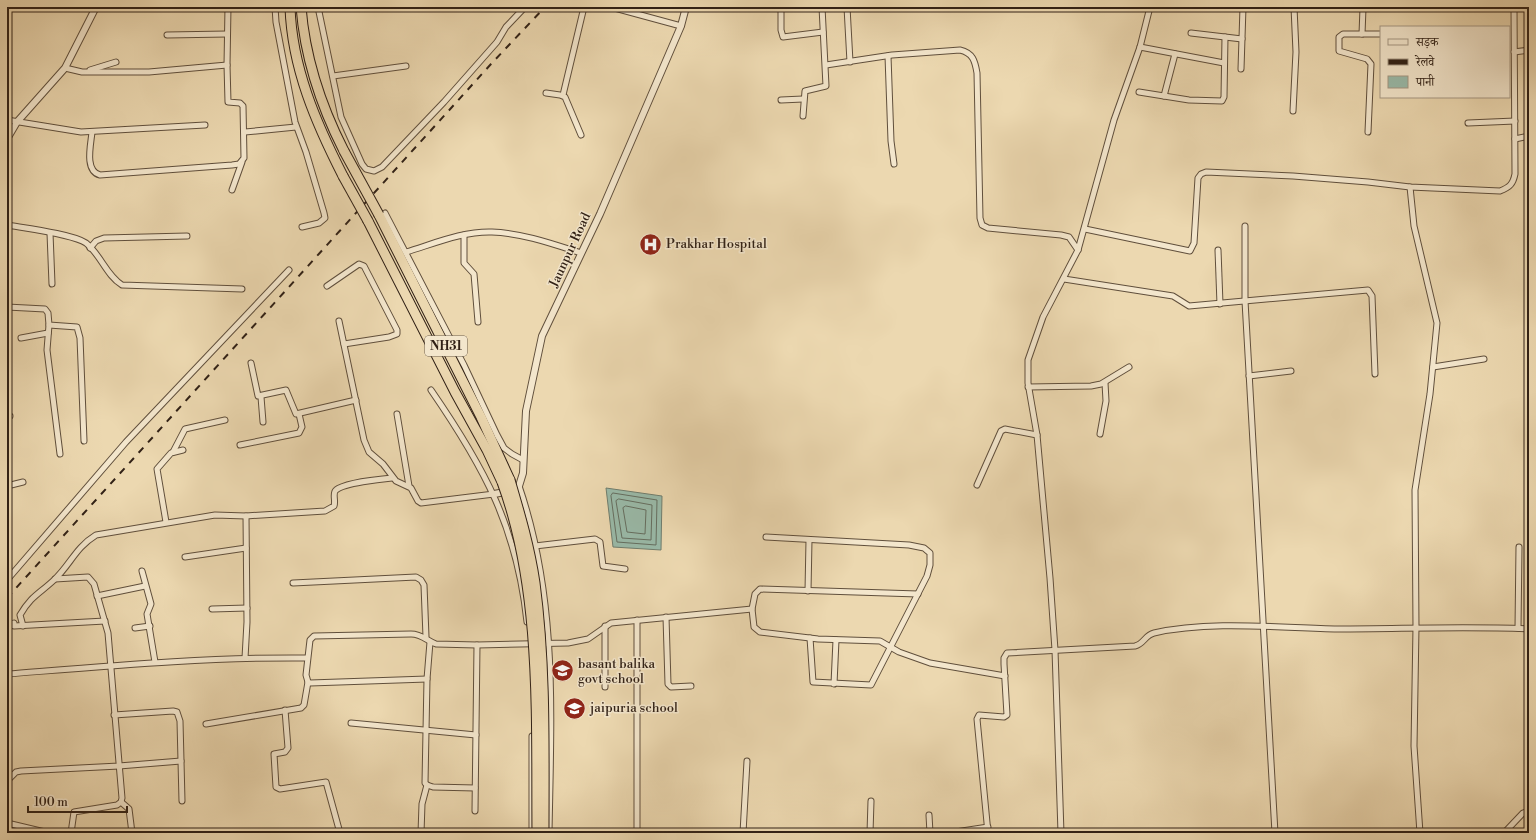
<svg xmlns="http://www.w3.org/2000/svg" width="1536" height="840" viewBox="0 0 1536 840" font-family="'Libre Bodoni','Noto Serif Devanagari',serif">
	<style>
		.water { fill: #99baa9; stroke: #6f7d6e }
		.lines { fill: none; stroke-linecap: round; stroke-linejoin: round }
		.shore { stroke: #656e60; stroke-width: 1 }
		.minor-casing { stroke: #604f3c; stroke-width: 7 }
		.tertiary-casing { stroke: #604f3c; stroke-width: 8 }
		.trunk-casing { stroke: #312116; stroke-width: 11 }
		.minor { stroke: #f3e6cc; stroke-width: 5 }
		.tertiary { stroke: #f3e6cc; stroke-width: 6 }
		.trunk { stroke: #ecd8b0; stroke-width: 9 }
		.rail { stroke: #312116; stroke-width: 2; stroke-dasharray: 7 7; stroke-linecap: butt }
		.trunk-bridge-casing { stroke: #312116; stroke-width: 11; stroke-linecap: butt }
		.trunk-bridge { stroke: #ecd8b0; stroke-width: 9 }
		.labels { text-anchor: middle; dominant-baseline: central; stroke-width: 3; stroke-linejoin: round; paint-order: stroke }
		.shield { fill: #f3e6cc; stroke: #6b5c4d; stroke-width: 1 }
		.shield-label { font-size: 12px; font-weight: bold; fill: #312116 }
		.poi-label { font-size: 13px; fill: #312116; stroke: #f3e6cc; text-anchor: start }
		.street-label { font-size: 13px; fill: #312116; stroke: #f3e6cc }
	</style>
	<rect width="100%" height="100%" fill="#ecd8b0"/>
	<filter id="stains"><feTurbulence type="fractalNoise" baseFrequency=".005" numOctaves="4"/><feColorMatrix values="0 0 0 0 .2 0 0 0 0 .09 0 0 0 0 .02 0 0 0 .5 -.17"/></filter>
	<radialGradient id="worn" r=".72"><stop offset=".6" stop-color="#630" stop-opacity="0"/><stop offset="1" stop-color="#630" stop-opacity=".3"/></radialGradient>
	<path class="water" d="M 606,488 L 662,496 L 661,550 L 613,547 Z"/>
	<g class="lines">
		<g class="shore">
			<path d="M 613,493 L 657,500 L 656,545 L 617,542 L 611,496 Z"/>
			<path d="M 619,499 L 652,505 L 651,540 L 622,538 L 616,501 Z"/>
			<path d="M 626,506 L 646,510 L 645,534 L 627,532 L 623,508 Z"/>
		</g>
		<defs>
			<g id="minor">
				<path d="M 275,7 L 276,22 L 295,122 L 306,152 L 324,213 L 325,218 L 319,223 L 302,227"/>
				<path d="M 318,7 L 341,117 L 362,164 L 366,169 L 374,171 L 382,167 L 444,102 L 497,42 L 506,27 L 525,7"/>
				<path d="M 611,7 L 681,26"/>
				<path d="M 781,7 L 781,30 L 783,37 L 823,32"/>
				<path d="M 847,7 L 850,62"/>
				<path d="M 1191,33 L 1242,39"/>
				<path d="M 1362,34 L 1363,8"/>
				<path d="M 167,35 L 227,34"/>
				<path d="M 1140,47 L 1224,63"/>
				<path d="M 1514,52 L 1529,50"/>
				<path d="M 888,56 L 891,141 L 894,164"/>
				<path d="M 826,65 L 892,55 L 960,50 C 973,53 975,61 977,73 L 980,218 L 982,225 L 988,228 L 1061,235 L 1069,237 L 1078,250"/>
				<path d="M 65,68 L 82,72 L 149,72 L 227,65"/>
				<path d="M 1241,69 L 1243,7"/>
				<path d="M 90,70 L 116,62"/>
				<path d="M 333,76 L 406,66"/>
				<path d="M 1139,92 L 1189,100 L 1222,101 L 1224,97 L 1225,37"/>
				<path d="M 546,93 L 560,95 L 565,97 L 581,135"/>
				<path d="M 563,95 L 584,7"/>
				<path d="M 1164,96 L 1175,54"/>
				<path d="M 781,100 L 803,99"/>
				<path d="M 1293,111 L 1296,52 L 1294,7"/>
				<path d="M 803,116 L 805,91 L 826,86 L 822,7"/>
				<path d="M 7,120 L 81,132 L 205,125"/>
				<path d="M 1468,123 L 1515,121"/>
				<path d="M 92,132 C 91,144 84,171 100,175 L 232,165 L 239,164 L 244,158 L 243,106 L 240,103 L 228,102 L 227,65 L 228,7"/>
				<path d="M 245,132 L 296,127"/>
				<path d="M 1368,132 L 1371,64 L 1367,59 L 1339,51 L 1339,37 L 1343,34 L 1381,34"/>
				<path d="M 1515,139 L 1529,136"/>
				<path d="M 1410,187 L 1414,226 L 1437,323 L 1430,394 L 1415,490 L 1416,627 L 1414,746 L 1420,833"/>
				<path d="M 232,190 L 242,162"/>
				<path d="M 385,213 L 464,365 L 497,435 L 504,448 L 512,454 L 523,460"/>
				<path d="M 7,225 C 24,228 73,234 86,243 C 101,255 106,275 122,285 L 242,289"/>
				<path d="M 1245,226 L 1245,301 L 1275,833"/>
				<path d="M 1085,229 L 1190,251 L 1194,243 L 1198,178 L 1201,174 L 1206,172 L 1293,176 L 1368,182 L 1410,187 L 1500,191 C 1510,187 1513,184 1515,174 L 1514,7"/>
				<path d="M 50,233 L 52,284"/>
				<path d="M 464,235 L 464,263 L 474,274 L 478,322"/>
				<path d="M 90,248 L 96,241 L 104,238 L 187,236"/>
				<path d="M 1218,250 L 1220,304"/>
				<path d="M 406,252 C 433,244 463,231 492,232 C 522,233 553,244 581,253"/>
				<path d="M 1064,279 L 1173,296 L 1189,306 L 1368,290 L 1372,296 L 1375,374"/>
				<path d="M 327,286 L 359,264 L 364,266 L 397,330 L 397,334 L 389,337 L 344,344"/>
				<path d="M 7,307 L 45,309 L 48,313 L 49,325 L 77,327 L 80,338 L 84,441"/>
				<path d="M 339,321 L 364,440 L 369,452 L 383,464 L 396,481 L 411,488 L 418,501 L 421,503 L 494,494"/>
				<path d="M 49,325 L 47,350 L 60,454"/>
				<path d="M 21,338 L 48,333"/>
				<path d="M 251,363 L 258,396 L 286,390 L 296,414 L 356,400"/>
				<path d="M 1433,367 L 1484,359"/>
				<path d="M 1249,376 L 1291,371"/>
				<path d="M 1028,387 L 1091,386 L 1101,384 L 1129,367"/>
				<path d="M 431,390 C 484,467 517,527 527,622"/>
				<path d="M 261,397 L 263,422"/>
				<path d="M 397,414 L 409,486"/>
				<path d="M 7,416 L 10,416"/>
				<path d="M 1100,434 L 1106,401 L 1105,383"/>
				<path d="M 240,445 L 299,433 L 302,427 L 299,414"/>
				<path d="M 173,452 L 185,429 L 225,420"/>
				<path d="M 977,485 L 1001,431 L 1005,429 L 1037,435"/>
				<path d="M 7,486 L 23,482"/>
				<path d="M 519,486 C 558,600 551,715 549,833"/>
				<path d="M 166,522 L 157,469 L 171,453 L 183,450"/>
				<path d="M 766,537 L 909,545 L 924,548 L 930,553 L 930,565 L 927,576 L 871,685 L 813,682 L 810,638"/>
				<path d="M 535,546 L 595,539 L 600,542 L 603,566 L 625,569"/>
				<path d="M 185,557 L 246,548"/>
				<path d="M 142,571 L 151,604 L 147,614 L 155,662"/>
				<path d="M 55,579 L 88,577 L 94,584 L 108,633 L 122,798 L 121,802 L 117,805 L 74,812 L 71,833"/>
				<path d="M 7,580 L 126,442 L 289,270"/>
				<path d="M 293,583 L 416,577 L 421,580 L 424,585 L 426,637"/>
				<path d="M 808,591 L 809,540"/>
				<path d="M 918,594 L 760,589 L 755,594 L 752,609 L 754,627 L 760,632 L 818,639 L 880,641 L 899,652 L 930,663 L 1005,676"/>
				<path d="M 97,596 L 145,586"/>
				<path d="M 212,609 L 247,608"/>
				<path d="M 666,617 L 668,684 L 671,687 L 691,686"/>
				<path d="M 637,620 L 637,831"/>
				<path d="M 7,625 L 14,623"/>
				<path d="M 14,626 L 105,621"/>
				<path d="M 23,626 L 20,615 C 31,596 39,594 54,580 C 71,564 75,548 96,535 L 215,515 L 246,516 L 325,511 L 334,506 C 336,501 332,493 336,490 C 344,483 381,479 392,478"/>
				<path d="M 135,628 L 150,626"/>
				<path d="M 1518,628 L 1519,547"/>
				<path d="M 430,642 L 427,679 L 425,783 L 427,785 L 433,787 L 475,788"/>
				<path d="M 245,658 L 247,622 L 246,516"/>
				<path d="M 7,674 C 108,666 206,657 307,658"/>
				<path d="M 427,679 L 310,683 L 308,682 L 306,675 L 310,640 L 314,636 L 411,634 C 422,634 427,641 436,644 L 477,645 L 568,643 L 588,639 L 611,623 L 752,609"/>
				<path d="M 834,684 L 836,640"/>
				<path d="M 605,687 L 605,626"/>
				<path d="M 285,710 L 288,748 L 285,752 L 274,754 L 276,787 L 280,789 L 326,782 L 340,833"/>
				<path d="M 114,715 L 173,711 L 177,712 L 180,721 L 182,801"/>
				<path d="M 351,723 L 476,735"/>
				<path d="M 206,724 L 301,708 L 304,705 L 308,682"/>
				<path d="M 532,736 L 532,833"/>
				<path d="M 7,781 L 16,772 L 21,771 L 119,766 L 181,761"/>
				<path d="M 121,802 L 129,809 L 132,833"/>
				<path d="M 475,811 L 477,645"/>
				<path d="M 929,815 L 930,833"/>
				<path d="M 7,823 L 49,833"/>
				<path d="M 421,833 L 422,804 L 427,785"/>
				<path d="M 743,833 L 747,761"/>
				<path d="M 870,833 L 871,801"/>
				<path d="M 949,833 L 988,827"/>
				<path d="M 988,833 L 977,719 L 979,715 L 1004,717 L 1007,715 L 1004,664 L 1004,658 L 1007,653 L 1135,646 C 1144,644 1145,635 1154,633 C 1210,620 1281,628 1338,629 C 1402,629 1465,626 1529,629"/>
				<path d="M 1061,833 L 1055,650 L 1050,578 L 1037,435 L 1028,383 L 1028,360 L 1043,317 L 1078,250 L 1114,120 L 1140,47 L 1150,7"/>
				<path d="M 1504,833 L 1523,813 L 1529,811"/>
			</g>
			<g id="tertiary">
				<path d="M 7,139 L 17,122 L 65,68 L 96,7"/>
				<path d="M 494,494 L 516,490 L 519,486 L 523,473 L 526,411 L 542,336 L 600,214 L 681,26 L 686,7"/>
			</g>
			<g id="trunk">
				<path d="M 290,7 C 292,68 316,123 343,176"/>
				<path d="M 301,7 C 305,58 321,106 344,151"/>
				<path d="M 379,215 L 481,417 L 510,480"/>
				<path d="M 368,221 L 455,392 L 487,450 L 502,482"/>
			</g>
		</defs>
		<use href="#minor" class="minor-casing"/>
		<use href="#tertiary" class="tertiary-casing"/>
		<use href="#trunk" class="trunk-casing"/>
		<use href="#minor" class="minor"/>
		<use href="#tertiary" class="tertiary"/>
		<use href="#trunk" class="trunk"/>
		<path class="rail" d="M 7,598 L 491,64 L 545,7"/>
		<defs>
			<g id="trunk-bridge">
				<path d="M 344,151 L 379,215"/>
				<path d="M 343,176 L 368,221"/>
				<path d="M 510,480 C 520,514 530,548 535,583 C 546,666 544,750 544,833"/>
				<path d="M 502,482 C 542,591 536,719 537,833"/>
			</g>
		</defs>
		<use href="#trunk-bridge" class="trunk-bridge-casing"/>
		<use href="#trunk-bridge" class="trunk-bridge"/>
	</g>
	<defs>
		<symbol id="hospital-disc" viewBox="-11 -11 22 22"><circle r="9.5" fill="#8f2418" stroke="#f3e6cc"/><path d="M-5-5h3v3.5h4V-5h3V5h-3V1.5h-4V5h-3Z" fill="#fff"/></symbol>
		<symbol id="school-disc" viewBox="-11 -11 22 22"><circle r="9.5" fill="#8f2418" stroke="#f3e6cc"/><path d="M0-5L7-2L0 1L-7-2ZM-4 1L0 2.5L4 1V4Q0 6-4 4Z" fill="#fff"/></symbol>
	</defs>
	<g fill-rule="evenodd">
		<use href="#hospital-disc" x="638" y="232" width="25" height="25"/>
		<use href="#school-disc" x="550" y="658" width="25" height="25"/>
		<use href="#school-disc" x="562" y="696" width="25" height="25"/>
	</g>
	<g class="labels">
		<rect class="shield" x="425" y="336" width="42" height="20" rx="3"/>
		<g class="shield-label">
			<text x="446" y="346">NH31</text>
		</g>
		<g class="poi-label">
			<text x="666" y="244">Prakhar Hospital</text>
			<text x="578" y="664">basant balika<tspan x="578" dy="15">govt school</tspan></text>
			<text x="590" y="708">jaipuria school</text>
		</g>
		<g class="street-label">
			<text transform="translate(570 250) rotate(-65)">Jaunpur Road</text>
		</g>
	</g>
	<rect width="1536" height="840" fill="none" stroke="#ecd8b0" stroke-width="24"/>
	<rect x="8" y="8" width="1520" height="824" fill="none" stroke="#312116" stroke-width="2"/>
	<rect x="12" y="12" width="1512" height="816" fill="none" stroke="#312116"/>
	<rect x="1380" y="26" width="130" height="72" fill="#f3e6cc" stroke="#a59783"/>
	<rect x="1388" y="39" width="20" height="6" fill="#f3e6cc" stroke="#a59783"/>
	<text x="1416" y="46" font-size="12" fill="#312116">सड़क</text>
	<rect x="1388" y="59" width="20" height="6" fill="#312116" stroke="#a59783"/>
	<text x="1416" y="66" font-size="12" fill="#312116">रेलवे</text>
	<rect x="1388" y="76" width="20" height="12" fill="#99baa9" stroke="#a59783"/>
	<text x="1416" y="86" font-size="12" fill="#312116">पानी</text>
	<path d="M28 806v6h99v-6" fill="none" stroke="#312116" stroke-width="2"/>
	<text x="34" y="806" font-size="12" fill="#312116" stroke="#f3e6cc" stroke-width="3" paint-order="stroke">100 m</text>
	<rect width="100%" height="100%" filter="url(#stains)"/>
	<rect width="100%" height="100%" fill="url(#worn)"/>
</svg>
